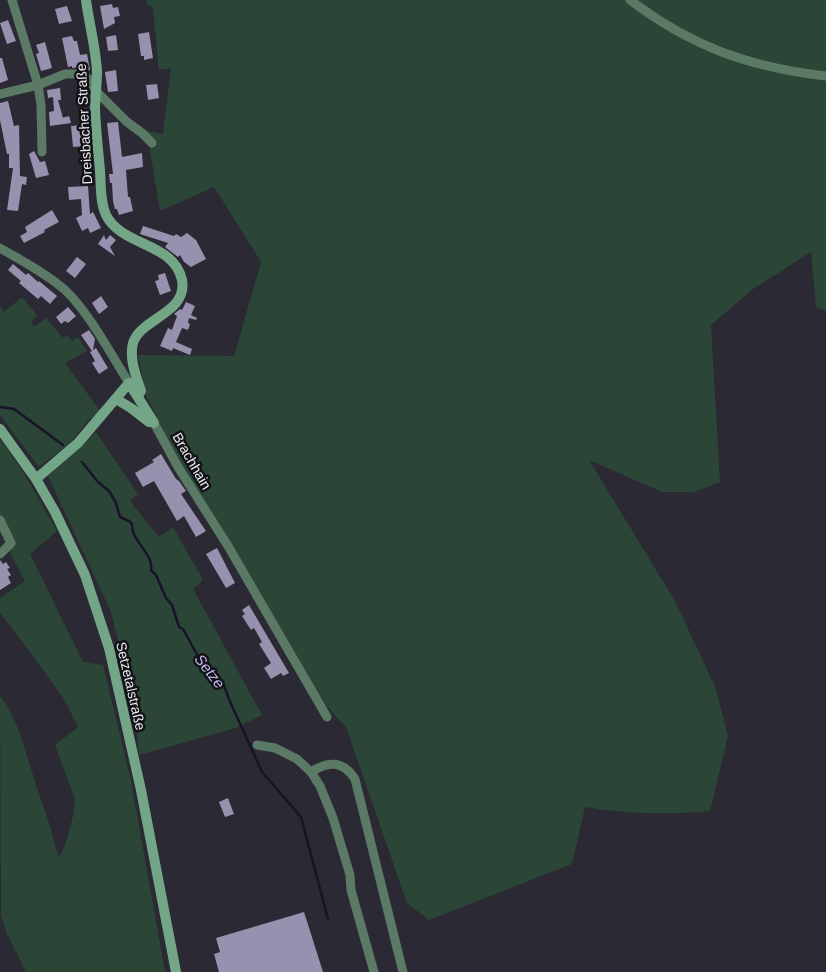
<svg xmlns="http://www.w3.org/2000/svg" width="826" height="972" viewBox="0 0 826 972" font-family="Arial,sans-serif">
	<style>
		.green { fill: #2b4636 }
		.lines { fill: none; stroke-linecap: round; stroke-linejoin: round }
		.stream { stroke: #191229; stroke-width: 2.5 }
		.building { fill: #9790ae }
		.street { stroke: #5a7a66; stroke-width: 9 }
		.secondary { stroke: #73a687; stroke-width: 10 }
		.labels { text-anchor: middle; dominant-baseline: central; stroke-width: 5; stroke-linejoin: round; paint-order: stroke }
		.street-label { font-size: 14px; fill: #ebeaf0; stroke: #131317 }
		.water-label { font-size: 15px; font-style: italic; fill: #c5b9ee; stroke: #131317 }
	</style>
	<rect width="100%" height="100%" fill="#2b2933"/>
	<g class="green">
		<path d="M 146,0 L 826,0 L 826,311 L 816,307 L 811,252 L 753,289 L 711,325 L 720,482 L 694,492 L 662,492 L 589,460 L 675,601 L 716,689 L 728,736 L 710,811 C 669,815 626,814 585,807 L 572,864 L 429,920 L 407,903 L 346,727 L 311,689 L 179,463 L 146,395 L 138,355 L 234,356 L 261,262 L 214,187 L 160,211 L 147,131 L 163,134 L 171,68 L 159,70 L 153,8 L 147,4 Z"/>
		<path d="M 22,297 L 37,315 L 31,322 L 34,327 L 46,318 L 63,338 L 67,335 L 72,341 L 78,337 L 87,351 L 65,363 L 101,412 L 88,421 L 69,444 L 39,467 L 0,415 L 0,306 L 4,312 Z"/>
		<path d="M 96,432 L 138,494 L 130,501 L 159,537 L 173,527 L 203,580 L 193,589 L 262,715 L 236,728 L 139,755 L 134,705 L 111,612 L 48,476 Z"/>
		<path d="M 0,439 L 25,475 L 57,531 L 30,554 L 83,662 L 103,665 L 131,781 L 165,972 L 26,972 L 7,934 L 1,916 L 0,696 C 18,719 24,748 33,775 C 37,790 43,805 48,820 C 52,832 55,845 58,857 L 62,853 L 67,839 L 73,816 L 75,799 L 55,745 L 78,727 L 64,699 L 31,653 L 0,613 L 0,598 L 25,581 L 0,533 Z"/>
	</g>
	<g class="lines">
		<g class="stream">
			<path d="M 0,407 L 14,409 L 63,445"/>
			<path d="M 82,462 L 98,482 L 109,491 L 116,503 L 120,517 L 129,521 L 132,524 C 131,541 154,554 151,570 L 156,575 L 166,598 L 172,605 L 179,627 L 183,629 L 200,660 L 223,683 L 231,704 L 262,772 L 301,817 L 328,919"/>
		</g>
	</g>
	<g class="building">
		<path d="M 112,4 L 113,8 L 118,7 L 120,16 L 114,17 L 115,23 L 104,29 L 100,6 Z"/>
		<path d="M 67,6 L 72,21 L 59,24 L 55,9 Z"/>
		<path d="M 8,20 L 16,41 L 7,44 L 0,23 Z"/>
		<path d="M 149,32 L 153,58 L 144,60 L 144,56 L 141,56 L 138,34 Z"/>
		<path d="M 116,35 L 118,50 L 108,51 L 106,37 Z"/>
		<path d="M 72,36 L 74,41 L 77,41 L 80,55 L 87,54 L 90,70 L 86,70 L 83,67 L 72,68 L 72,66 L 68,67 L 62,38 Z"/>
		<path d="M 45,42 L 52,68 L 41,71 L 36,54 L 39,53 L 36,45 Z"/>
		<path d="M 0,58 L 2,58 L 8,80 L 0,83 Z"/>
		<path d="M 116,70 L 118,91 L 108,92 L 105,72 Z"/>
		<path d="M 157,84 L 159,98 L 148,100 L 146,85 Z"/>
		<path d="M 60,88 L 61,100 L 58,100 L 63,118 L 54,120 L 69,116 L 71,123 L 50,126 L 49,112 L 54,111 L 53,97 L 48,98 L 47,90 Z"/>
		<path d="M 8,101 L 14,126 L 19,125 L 20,176 L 27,177 L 26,185 L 22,184 L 18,211 L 7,210 L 13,168 L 9,168 L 9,154 L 7,154 L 0,120 L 0,103 Z"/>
		<path d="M 118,122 L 122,157 L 142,153 L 143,167 L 126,170 L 128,197 L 130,197 L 133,211 L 119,215 L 117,209 L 115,209 L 113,201 L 112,183 L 110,183 L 109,174 L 113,174 L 107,123 Z"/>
		<path d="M 84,125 L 85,146 L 73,147 L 71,126 Z"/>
		<path d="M 34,151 L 40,162 L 45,161 L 49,175 L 36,178 L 29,154 Z"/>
		<path d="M 88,186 L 90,214 L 93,212 L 101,228 L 90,233 L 88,228 L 82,231 L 76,218 L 82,215 L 81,199 L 69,200 L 68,187 Z"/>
		<path d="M 52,210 L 59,222 L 44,230 L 45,232 L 24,243 L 20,236 L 27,232 L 25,227 Z"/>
		<path d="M 143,226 L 174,236 L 176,234 L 181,237 L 187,233 L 196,240 L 206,259 L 191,267 L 184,262 L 180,255 L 178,257 L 165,247 L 168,243 L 140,234 Z"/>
		<path d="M 104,235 L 106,240 L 110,235 L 116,240 L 110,247 L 115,256 L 98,244 Z"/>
		<path d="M 77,257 L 86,264 L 75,278 L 66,271 Z"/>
		<path d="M 13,264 L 26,275 L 28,273 L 38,282 L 39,281 L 57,296 L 50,304 L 41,296 L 38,299 L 19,283 L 21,281 L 8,270 Z"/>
		<path d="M 165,273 L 171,291 L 160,295 L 155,281 L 159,280 L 158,275 Z"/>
		<path d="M 101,296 L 108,307 L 99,314 L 92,303 Z"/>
		<path d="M 186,302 L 195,306 L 191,315 L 197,318 L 196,320 L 189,318 L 188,323 L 190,324 L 188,330 L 182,328 L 176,342 L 192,349 L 190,355 L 173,348 L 172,351 L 160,346 L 168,328 L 172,330 L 177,316 L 174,314 L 180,309 L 182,310 Z"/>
		<path d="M 68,307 L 76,316 L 68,323 L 65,321 L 61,324 L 56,317 Z"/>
		<path d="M 89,330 L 95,339 L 93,350 L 96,348 L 108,368 L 99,374 L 92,363 L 95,361 L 90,352 L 92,351 L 81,335 Z"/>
		<path d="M 161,454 L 176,479 L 179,481 L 186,491 L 181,494 L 206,531 L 196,537 L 184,516 L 177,521 L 154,481 L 143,487 L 135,473 L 154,462 L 152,460 Z"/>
		<path d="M 217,548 L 235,583 L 226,588 L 206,554 Z"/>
		<path d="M 0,560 L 3,564 L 6,562 L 10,568 L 7,569 L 11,575 L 8,577 L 11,583 L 0,590 Z"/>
		<path d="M 249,605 L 289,673 L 283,676 L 281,673 L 271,679 L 264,668 L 271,663 L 259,644 L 262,642 L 254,628 L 251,630 L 242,616 L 245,614 L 242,610 Z"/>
		<path d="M 228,798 L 234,814 L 225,817 L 219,802 Z"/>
		<path d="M 304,912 L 323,972 L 219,972 L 214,954 L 220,952 L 216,938 Z"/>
	</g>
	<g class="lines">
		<g class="street">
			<path d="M 12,0 L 38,85 L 41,105 L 42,152"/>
			<path d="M 630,0 C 692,47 749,67 826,76"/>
			<path d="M 0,94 L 38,85 L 65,74 L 79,74 L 88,78 L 96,91 L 127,122 L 142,133 L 152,143"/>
			<path d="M 0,248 C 22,261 46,273 65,290 C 88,311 112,356 129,383"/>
			<path d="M 154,423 L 178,467 L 228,546 L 327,717"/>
			<path d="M 0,520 L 11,543 L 0,554"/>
			<path d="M 257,745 L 275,748 L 297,759 L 311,772 L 320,786 L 333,818 L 350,875 L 351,890 L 374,972"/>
			<path d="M 311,772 C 328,761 343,760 355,779 L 403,972"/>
		</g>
		<g class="secondary">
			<path d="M 86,0 C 89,23 96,49 97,72 C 97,84 95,97 95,110 C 96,130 98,150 100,170 C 101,185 100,202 106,215 C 122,247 174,242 182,280 C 188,313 141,318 133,343 C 129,359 136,376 141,391 L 138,396"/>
			<path d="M 116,399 L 131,408 L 149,422 L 153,422"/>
			<path d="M 0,429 L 36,479 L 55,512 L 85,575 L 109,648 L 141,790 L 176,972"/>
			<path d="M 36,479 L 78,443 L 129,383 L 154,423"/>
		</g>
	</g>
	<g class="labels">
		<g class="street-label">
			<text transform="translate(84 124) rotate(-93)">Dreisbacher Straße</text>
			<text transform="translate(192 461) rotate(60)">Brachhain</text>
			<text transform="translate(131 686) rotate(77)">Setzetalstraße</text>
		</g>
		<g class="water-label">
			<text transform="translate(210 671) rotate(52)">Setze</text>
		</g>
	</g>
</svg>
